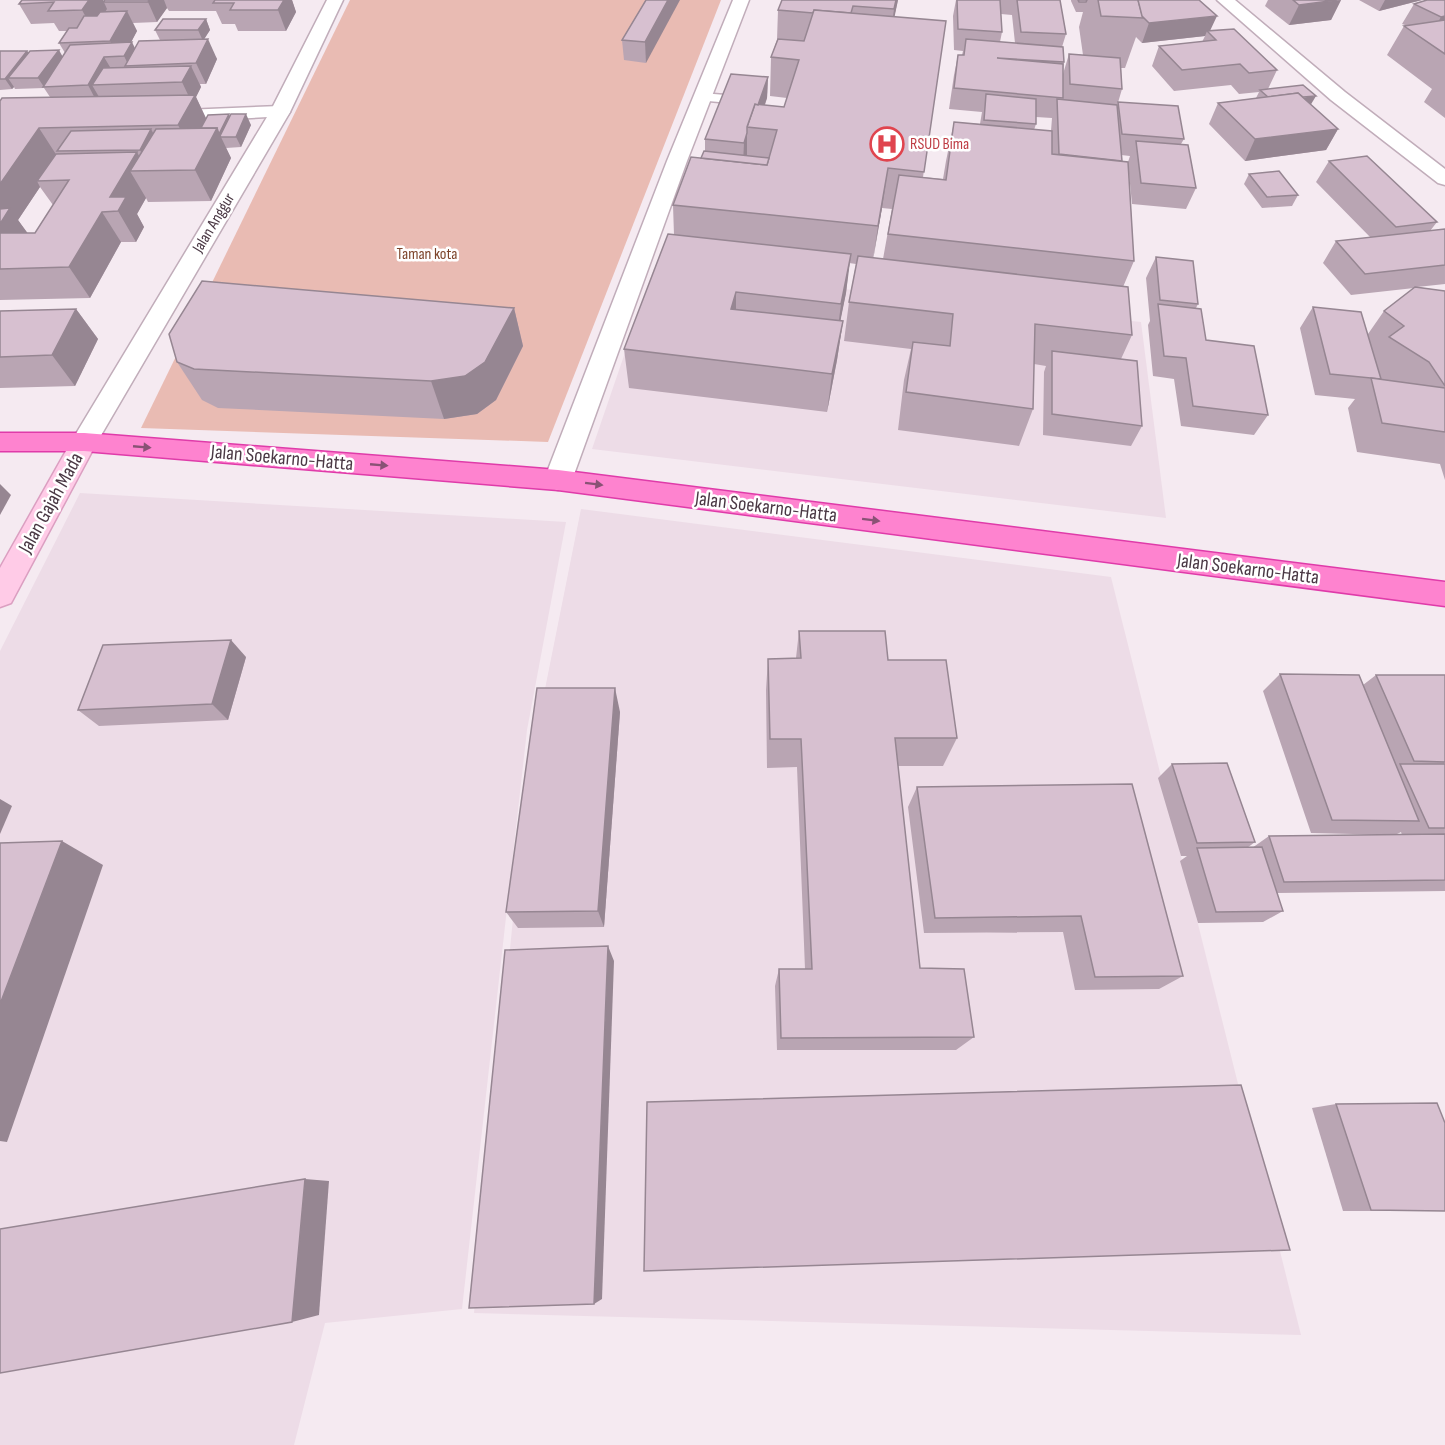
<svg xmlns="http://www.w3.org/2000/svg" width="1445" height="1445" viewBox="0 0 1445 1445" font-family="'Sofia Sans Condensed',sans-serif">
	<style>
		.residential { fill: #eddce7 }
		.green { fill: #e9bbb3 }
		.lines { fill: none; stroke-linecap: round; stroke-linejoin: round }
		.service-casing { stroke: #c1adba; stroke-width: 3 }
		.minor-casing { stroke: #c1adba; stroke-width: 3 }
		.tertiary-casing { stroke: #c1adba; stroke-width: 3 }
		.secondary-casing { stroke: #db9fc1; stroke-width: 3 }
		.trunk-casing { stroke: #df3ba9; stroke-width: 3 }
		.service { fill: #fff; fill-rule: evenodd }
		.minor { fill: #fff; fill-rule: evenodd }
		.tertiary { fill: #fff; fill-rule: evenodd }
		.secondary { fill: #ffcbe7; fill-rule: evenodd }
		.trunk { fill: #fe83cf; fill-rule: evenodd }
		.wall { fill: #b9a5b3; fill-rule: evenodd }
		.shaded-wall { fill: #968692 }
		.building { fill: #d7c0d0; stroke: #968692; stroke-width: 1.5 }
		.oneway { fill: #895275 }
		.labels { text-anchor: middle; dominant-baseline: central; stroke-width: 5; stroke-linejoin: round; paint-order: stroke }
		.far-health-label { font-size: 16px; fill: #be3a42; stroke: #fff; text-anchor: start }
		.far-street-label { font-size: 16px; fill: #4a3844; stroke: #fff }
		.far-park-label { font-size: 16px; fill: #7d442a; stroke: #fff }
		.street-label { font-size: 20px; fill: #4a3844; stroke: #fff }
	</style>
	<rect width="100%" height="100%" fill="#f5eaf1"/>
	<g class="residential">
		<path d="M 654,268 L 1141,322 L 1166,518 L 592,449 Z"/>
		<path d="M 80,493 L 566,522 L 527,730 L 462,1309 L 325,1323 L 294,1445 L 0,1445 L 0,651 Z"/>
		<path d="M 581,509 L 1111,577 L 1301,1335 L 474,1313 L 520,848 L 537,729 Z"/>
	</g>
	<path class="green" d="M 350,0 L 721,0 L 548,442 L 141,428 Z"/>
	<g class="lines">
		<defs>
			<path id="service" d="M 702,93 L 749,97 L 756,101 L 752,109 L 742,109 L 741,104 L 697,100 L 695,97 L 697,94 Z"/>
			<path id="minor" d="M 280,106 L 287,108 L 290,112 L 287,116 L 161,123 L 154,121 L 151,117 L 154,113 L 161,111 Z"/>
			<g id="tertiary">
				<path d="M 327,0 L 343,0 L 290,112 L 93,449 L 84,451 L 75,449 L 71,442 L 270,112 Z"/>
				<path d="M 733,0 L 749,0 L 687,161 L 572,480 L 568,487 L 558,490 L 548,487 L 544,480 L 667,161 Z"/>
				<path d="M 1217,0 L 1235,0 L 1345,92 L 1445,169 L 1445,185 L 1438,183 L 1331,100 Z"/>
			</g>
			<path id="secondary" d="M 84,433 L 93,435 L 97,442 L 11,603 L 0,607 L 0,568 L 75,435 Z"/>
			<path id="trunk" d="M 0,433 L 84,433 L 558,470 L 1445,582 L 1445,606 L 558,490 L 84,451 L 0,451 Z"/>
		</defs>
		<use href="#service" class="service-casing"/>
		<use href="#minor" class="minor-casing"/>
		<use href="#tertiary" class="tertiary-casing"/>
		<use href="#secondary" class="secondary-casing"/>
		<use href="#trunk" class="trunk-casing"/>
		<use href="#service" class="service"/>
		<use href="#minor" class="minor"/>
		<use href="#tertiary" class="tertiary"/>
		<use href="#secondary" class="secondary"/>
		<use href="#trunk" class="trunk"/>
	</g>
	<g class="wall">
		<path d="M 22,0 L 103,0 L 104,2 L 105,0 L 292,0 L 296,12 L 286,31 L 238,31 L 235,24 L 222,24 L 216,11 L 169,11 L 167,8 L 157,22 L 133,23 L 137,31 L 131,42 L 135,49 L 160,40 L 155,30 L 206,19 L 210,30 L 204,39 L 217,59 L 206,84 L 200,84 L 201,87 L 196,97 L 206,118 L 229,114 L 230,117 L 251,125 L 241,147 L 226,148 L 231,158 L 211,201 L 148,202 L 146,198 L 137,214 L 144,227 L 136,242 L 121,242 L 90,298 L 0,300 L 0,101 L 50,97 L 44,88 L 15,89 L 14,87 L 12,89 L 0,90 L 0,51 L 27,51 L 29,53 L 63,56 L 65,53 L 59,43 L 67,31 L 59,31 L 54,23 L 31,24 L 19,4 ZM 40,187 L 53,205 L 35,233 L 27,233 L 18,220 Z"/>
		<path d="M 646,0 L 646,63 L 624,60 L 622,40 Z"/>
		<path d="M 898,0 L 894,17 L 946,21 L 923,177 L 943,179 L 946,161 L 954,122 L 980,124 L 982,112 L 949,109 L 954,75 L 958,55 L 962,55 L 963,51 L 954,50 L 953,16 L 956,0 L 1060,0 L 1066,34 L 1062,47 L 1064,62 L 1063,74 L 1069,54 L 1083,55 L 1079,27 L 1083,12 L 1076,12 L 1071,1 L 1071,0 L 1199,0 L 1210,31 L 1277,70 L 1268,89 L 1311,105 L 1338,129 L 1326,150 L 1245,161 L 1209,124 L 1218,103 L 1256,98 L 1259,92 L 1239,94 L 1231,85 L 1174,91 L 1152,66 L 1159,46 L 1202,42 L 1205,36 L 1142,43 L 1136,37 L 1125,68 L 1121,68 L 1122,89 L 1117,106 L 1118,102 L 1184,139 L 1181,144 L 1196,188 L 1186,209 L 1132,204 L 1129,173 L 1134,261 L 1123,287 L 1132,335 L 1121,359 L 1142,426 L 1131,446 L 1043,435 L 1044,372 L 1046,366 L 1034,364 L 1033,409 L 1019,446 L 898,430 L 904,380 L 911,349 L 844,341 L 849,302 L 856,264 L 849,263 L 846,293 L 840,321 L 843,321 L 837,360 L 827,412 L 629,388 L 624,349 L 674,235 L 673,205 L 705,152 L 705,139 L 768,77 L 767,98 L 765,105 L 784,107 L 787,98 L 770,96 L 771,57 L 777,40 L 778,10 ZM 1001,14 L 1012,15 L 1015,43 L 1000,42 L 1002,32 ZM 1036,117 L 1052,118 L 1051,131 L 1034,130 L 1036,124 ZM 1121,155 L 1130,156 L 1128,162 L 1122,161 ZM 882,208 L 892,209 L 883,259 L 873,258 Z"/>
		<path d="M 1268,0 L 1341,0 L 1331,20 L 1289,25 L 1265,6 Z"/>
		<path d="M 1359,0 L 1422,0 L 1379,11 Z"/>
		<path d="M 1445,0 L 1445,118 L 1424,102 L 1432,89 L 1387,55 L 1404,26 L 1405,25 L 1402,24 L 1414,4 Z"/>
		<path d="M 1329,161 L 1437,222 L 1430,231 L 1445,229 L 1445,284 L 1417,287 L 1445,291 L 1445,480 L 1440,464 L 1357,452 L 1348,408 L 1355,399 L 1315,395 L 1300,328 L 1313,307 L 1368,334 L 1384,311 L 1414,288 L 1351,295 L 1323,263 L 1336,241 L 1371,238 L 1316,182 Z"/>
		<path d="M 1249,174 L 1298,195 L 1292,206 L 1262,208 L 1244,184 Z"/>
		<path d="M 1156,257 L 1198,304 L 1196,308 L 1206,340 L 1268,415 L 1254,435 L 1181,426 L 1174,379 L 1153,376 L 1148,325 L 1150,321 L 1146,278 Z"/>
		<path d="M 514,308 L 523,346 L 496,400 L 477,414 L 444,419 L 218,408 L 202,400 L 177,362 Z"/>
		<path d="M 76,309 L 98,339 L 75,386 L 0,388 L 0,311 Z"/>
		<path d="M 799,631 L 888,660 L 957,738 L 943,766 L 898,766 L 920,968 L 974,1037 L 956,1050 L 777,1050 L 775,986 L 779,969 L 805,969 L 797,767 L 767,768 L 766,690 L 768,659 L 796,658 Z"/>
		<path d="M 246,657 L 228,720 L 99,726 L 78,710 Z"/>
		<path d="M 1280,674 L 1363,685 L 1376,675 L 1445,675 L 1445,891 L 1277,893 L 1283,911 L 1263,922 L 1198,923 L 1180,861 L 1187,856 L 1181,856 L 1158,778 L 1172,764 L 1255,842 L 1247,848 L 1252,848 L 1269,836 L 1402,835 L 1401,832 L 1395,835 L 1311,833 L 1263,691 Z"/>
		<path d="M 620,712 L 604,927 L 518,928 L 506,912 Z"/>
		<path d="M 917,787 L 1183,976 L 1159,989 L 1075,990 L 1063,932 L 924,933 L 908,807 Z"/>
		<path d="M 1336,1104 L 1445,1211 L 1343,1211 L 1312,1108 Z"/>
	</g>
	<g class="shaded-wall">
		<path d="M 89,0 L 103,0 L 107,9 L 93,30 L 82,10 Z"/>
		<path d="M 149,0 L 164,0 L 167,8 L 157,22 L 148,2 Z"/>
		<path d="M 284,0 L 292,0 L 296,12 L 286,31 L 278,10 Z"/>
		<path d="M 668,0 L 680,0 L 646,63 L 645,42 Z"/>
		<path d="M 896,0 L 898,0 L 890,39 L 894,9 Z"/>
		<path d="M 1341,0 L 1331,20 L 1289,25 L 1299,5 Z"/>
		<path d="M 1385,0 L 1422,0 L 1379,11 Z"/>
		<path d="M 127,11 L 137,31 L 126,52 L 132,42 L 142,63 L 129,66 L 124,56 L 118,56 L 110,41 Z"/>
		<path d="M 1217,16 L 1209,33 L 1207,31 L 1205,36 L 1142,43 L 1149,23 Z"/>
		<path d="M 1445,16 L 1445,32 L 1429,37 L 1441,17 Z"/>
		<path d="M 206,19 L 210,30 L 203,41 L 198,30 Z"/>
		<path d="M 208,39 L 217,59 L 206,84 L 196,63 Z"/>
		<path d="M 59,50 L 65,61 L 44,87 L 38,78 Z"/>
		<path d="M 27,51 L 34,61 L 8,78 L 14,87 L 12,89 L 5,79 Z"/>
		<path d="M 104,57 L 116,77 L 92,85 L 102,102 L 99,106 L 88,85 Z"/>
		<path d="M 191,66 L 201,87 L 196,97 L 209,125 L 194,156 L 178,125 L 191,101 L 182,82 Z"/>
		<path d="M 768,77 L 767,98 L 756,128 L 749,127 Z"/>
		<path d="M 1316,96 L 1310,106 L 1272,101 Z"/>
		<path d="M 229,114 L 233,125 L 221,137 L 231,158 L 211,201 L 195,170 L 217,128 Z"/>
		<path d="M 246,114 L 251,125 L 241,147 L 236,137 Z"/>
		<path d="M 39,128 L 59,159 L 37,181 L 40,187 L 18,220 L 32,239 L 0,269 L 0,184 Z"/>
		<path d="M 151,129 L 167,160 L 152,171 L 140,150 Z"/>
		<path d="M 1338,129 L 1326,150 L 1245,161 L 1255,139 Z"/>
		<path d="M 747,133 L 747,155 L 743,164 L 744,143 Z"/>
		<path d="M 137,152 L 147,171 L 130,171 L 146,198 L 137,214 L 144,227 L 136,242 L 118,211 L 110,197 Z"/>
		<path d="M 888,168 L 882,208 L 872,266 L 878,226 Z"/>
		<path d="M 102,212 L 121,242 L 90,298 L 69,267 Z"/>
		<path d="M 851,254 L 846,293 L 836,343 L 841,304 Z"/>
		<path d="M 736,292 L 736,331 L 731,309 Z"/>
		<path d="M 514,308 L 523,346 L 496,400 L 477,414 L 444,419 L 431,381 Z"/>
		<path d="M 76,309 L 98,339 L 75,386 L 52,355 Z"/>
		<path d="M 843,321 L 837,360 L 827,412 L 832,374 Z"/>
		<path d="M 0,484 L 11,495 L 0,515 Z"/>
		<path d="M 231,640 L 246,657 L 228,720 L 212,704 Z"/>
		<path d="M 615,688 L 620,712 L 604,927 L 598,911 Z"/>
		<path d="M 0,799 L 12,806 L 0,834 Z"/>
		<path d="M 62,841 L 103,865 L 7,1142 L 0,1141 L 0,1004 Z"/>
		<path d="M 608,946 L 614,961 L 602,1299 L 594,1304 Z"/>
		<path d="M 305,1179 L 329,1181 L 319,1315 L 292,1322 Z"/>
	</g>
	<g class="building">
		<path d="M 22,0 L 89,0 L 82,10 L 48,11 L 54,2 L 19,4 Z"/>
		<path d="M 105,0 L 149,0 L 148,2 L 103,2 Z"/>
		<path d="M 215,0 L 284,0 L 278,10 L 230,10 L 234,3 L 213,3 Z"/>
		<path d="M 646,0 L 668,0 L 645,42 L 622,40 Z"/>
		<path d="M 782,0 L 896,0 L 894,9 L 853,6 L 851,13 L 814,10 L 813,13 L 778,10 Z"/>
		<path d="M 957,0 L 1000,0 L 1002,32 L 958,29 Z"/>
		<path d="M 1017,0 L 1060,0 L 1066,34 L 1021,32 Z"/>
		<path d="M 1078,0 L 1087,0 L 1086,2 L 1079,2 Z"/>
		<path d="M 1098,0 L 1138,0 L 1143,18 L 1101,16 Z"/>
		<path d="M 1138,0 L 1199,0 L 1217,16 L 1149,23 L 1142,16 Z"/>
		<path d="M 1293,0 L 1337,0 L 1299,5 Z"/>
		<path d="M 1427,0 L 1445,0 L 1445,16 L 1441,17 L 1414,4 Z"/>
		<path d="M 814,10 L 946,21 L 924,172 L 888,168 L 878,226 L 673,205 L 691,157 L 767,165 L 777,130 L 747,127 L 755,104 L 784,107 L 799,60 L 771,57 L 778,39 L 804,41 Z"/>
		<path d="M 127,11 L 110,41 L 59,43 L 69,28 L 77,28 L 84,16 L 97,16 L 100,12 Z"/>
		<path d="M 163,19 L 206,19 L 198,30 L 155,30 Z"/>
		<path d="M 1445,20 L 1445,54 L 1404,26 Z"/>
		<path d="M 1234,29 L 1277,70 L 1249,73 L 1240,64 L 1182,70 L 1159,46 L 1216,40 L 1207,31 Z"/>
		<path d="M 208,39 L 196,63 L 125,66 L 139,41 Z"/>
		<path d="M 966,39 L 1063,47 L 1064,62 L 997,58 L 1063,64 L 1063,98 L 954,88 L 958,55 L 964,55 Z"/>
		<path d="M 132,42 L 124,56 L 104,57 L 88,85 L 43,87 L 70,45 Z"/>
		<path d="M 59,50 L 38,78 L 8,78 L 30,51 Z"/>
		<path d="M 0,51 L 27,51 L 5,79 L 0,79 Z"/>
		<path d="M 1069,54 L 1120,58 L 1122,89 L 1070,84 Z"/>
		<path d="M 191,66 L 182,82 L 92,85 L 103,68 Z"/>
		<path d="M 731,74 L 768,77 L 758,105 L 755,104 L 747,127 L 747,133 L 744,143 L 705,139 Z"/>
		<path d="M 1303,85 L 1316,96 L 1303,97 L 1298,93 L 1268,97 L 1260,90 Z"/>
		<path d="M 1298,93 L 1338,129 L 1255,139 L 1218,103 Z"/>
		<path d="M 986,94 L 1036,99 L 1036,124 L 984,120 Z"/>
		<path d="M 195,95 L 178,125 L 39,128 L 0,184 L 0,101 L 2,98 Z"/>
		<path d="M 1057,99 L 1117,105 L 1122,161 L 1059,154 Z"/>
		<path d="M 1118,102 L 1178,106 L 1184,139 L 1122,134 Z"/>
		<path d="M 229,114 L 219,134 L 217,128 L 201,128 L 208,115 Z"/>
		<path d="M 231,114 L 246,114 L 236,137 L 221,137 L 220,136 Z"/>
		<path d="M 954,122 L 1052,131 L 1052,154 L 1128,162 L 1134,261 L 888,234 L 899,175 L 946,180 Z"/>
		<path d="M 217,128 L 195,170 L 130,171 L 156,129 Z"/>
		<path d="M 151,129 L 140,150 L 57,151 L 71,131 Z"/>
		<path d="M 1136,141 L 1188,145 L 1196,188 L 1141,183 Z"/>
		<path d="M 704,151 L 769,158 L 767,165 L 701,158 Z"/>
		<path d="M 137,152 L 110,197 L 126,197 L 118,211 L 102,212 L 69,267 L 0,269 L 0,233 L 35,233 L 69,180 L 37,181 L 56,154 Z"/>
		<path d="M 1367,156 L 1437,222 L 1396,227 L 1329,161 Z"/>
		<path d="M 1279,171 L 1298,195 L 1267,197 L 1249,174 Z"/>
		<path d="M 10,208 L 0,224 L 0,209 Z"/>
		<path d="M 1445,229 L 1445,265 L 1365,274 L 1336,241 Z"/>
		<path d="M 668,234 L 851,254 L 841,304 L 736,292 L 731,309 L 843,321 L 832,374 L 624,349 Z"/>
		<path d="M 858,256 L 1128,287 L 1132,335 L 1035,324 L 1033,409 L 906,392 L 913,342 L 950,346 L 953,314 L 849,302 Z"/>
		<path d="M 1156,257 L 1193,261 L 1198,304 L 1160,300 Z"/>
		<path d="M 202,281 L 514,308 L 485,362 L 465,376 L 431,381 L 194,369 L 177,362 L 169,334 Z"/>
		<path d="M 1415,287 L 1445,291 L 1445,386 L 1429,362 L 1389,337 L 1404,326 L 1384,311 Z"/>
		<path d="M 1158,304 L 1201,309 L 1206,340 L 1254,346 L 1268,415 L 1193,406 L 1186,358 L 1164,356 Z"/>
		<path d="M 1313,307 L 1361,312 L 1381,379 L 1330,374 Z"/>
		<path d="M 76,309 L 52,355 L 0,357 L 0,311 Z"/>
		<path d="M 1052,351 L 1137,361 L 1142,426 L 1052,414 Z"/>
		<path d="M 1371,378 L 1445,388 L 1445,432 L 1382,423 Z"/>
		<path d="M 799,631 L 885,631 L 888,660 L 946,660 L 957,738 L 895,738 L 920,968 L 964,969 L 974,1037 L 781,1038 L 779,969 L 812,969 L 801,739 L 770,739 L 768,659 L 801,658 Z"/>
		<path d="M 231,640 L 212,704 L 78,710 L 103,645 Z"/>
		<path d="M 1280,674 L 1359,675 L 1419,821 L 1332,820 Z"/>
		<path d="M 1376,675 L 1445,675 L 1445,762 L 1414,761 Z"/>
		<path d="M 537,688 L 615,688 L 598,911 L 506,912 Z"/>
		<path d="M 1227,763 L 1255,842 L 1197,843 L 1172,764 Z"/>
		<path d="M 1400,764 L 1445,764 L 1445,828 L 1429,828 Z"/>
		<path d="M 1132,784 L 1183,976 L 1095,977 L 1081,916 L 935,918 L 917,787 Z"/>
		<path d="M 1445,834 L 1445,880 L 1284,882 L 1269,836 Z"/>
		<path d="M 62,841 L 0,1004 L 0,843 Z"/>
		<path d="M 1262,847 L 1283,911 L 1216,912 L 1197,848 Z"/>
		<path d="M 608,946 L 594,1304 L 469,1308 L 505,950 Z"/>
		<path d="M 1241,1085 L 1290,1250 L 644,1271 L 647,1102 Z"/>
		<path d="M 1437,1103 L 1445,1123 L 1445,1211 L 1371,1210 L 1336,1104 Z"/>
		<path d="M 305,1179 L 292,1322 L 0,1373 L 0,1229 Z"/>
	</g>
	<defs><path id="oneway-solid" d="M-6-.8H1V-3.2L6.5 0L1 3.2V.8H-6Z" transform="scale(1.5)"/></defs>
	<g class="oneway">
		<use href="#oneway-solid" transform="translate(142 447) rotate(5)"/>
		<use href="#oneway-solid" transform="translate(379 465) rotate(5)"/>
		<use href="#oneway-solid" transform="translate(594 484) rotate(7)"/>
		<use href="#oneway-solid" transform="translate(871 520) rotate(7)"/>
	</g>
	<defs>
		<symbol id="hospital-ring" viewBox="-11 -11 22 22"><circle r="9.5" fill="#fff" stroke="#e0444e" stroke-width="1.5"/><path d="M-5-5h3v3.5h4V-5h3V5h-3V1.5h-4V5h-3Z" fill="#e0444e"/></symbol>
	</defs>
	<g fill-rule="evenodd">
		<use href="#hospital-ring" x="868" y="125" width="38" height="38"/>
	</g>
	<g class="labels">
		<g class="far-health-label">
			<text x="910" y="144">RSUD Bima</text>
		</g>
		<g class="far-street-label">
			<text transform="translate(214 223) rotate(-59)">Jalan Anggur</text>
		</g>
		<g class="far-park-label">
			<text x="427" y="254">Taman kota</text>
		</g>
		<g class="street-label">
			<text transform="translate(282 458) rotate(5)">Jalan Soekarno-Hatta</text>
			<text transform="translate(51 503) rotate(-61)">Jalan Gajah Mada</text>
			<text transform="translate(766 507) rotate(7)">Jalan Soekarno-Hatta</text>
			<text transform="translate(1248 569) rotate(7)">Jalan Soekarno-Hatta</text>
		</g>
	</g>
</svg>
